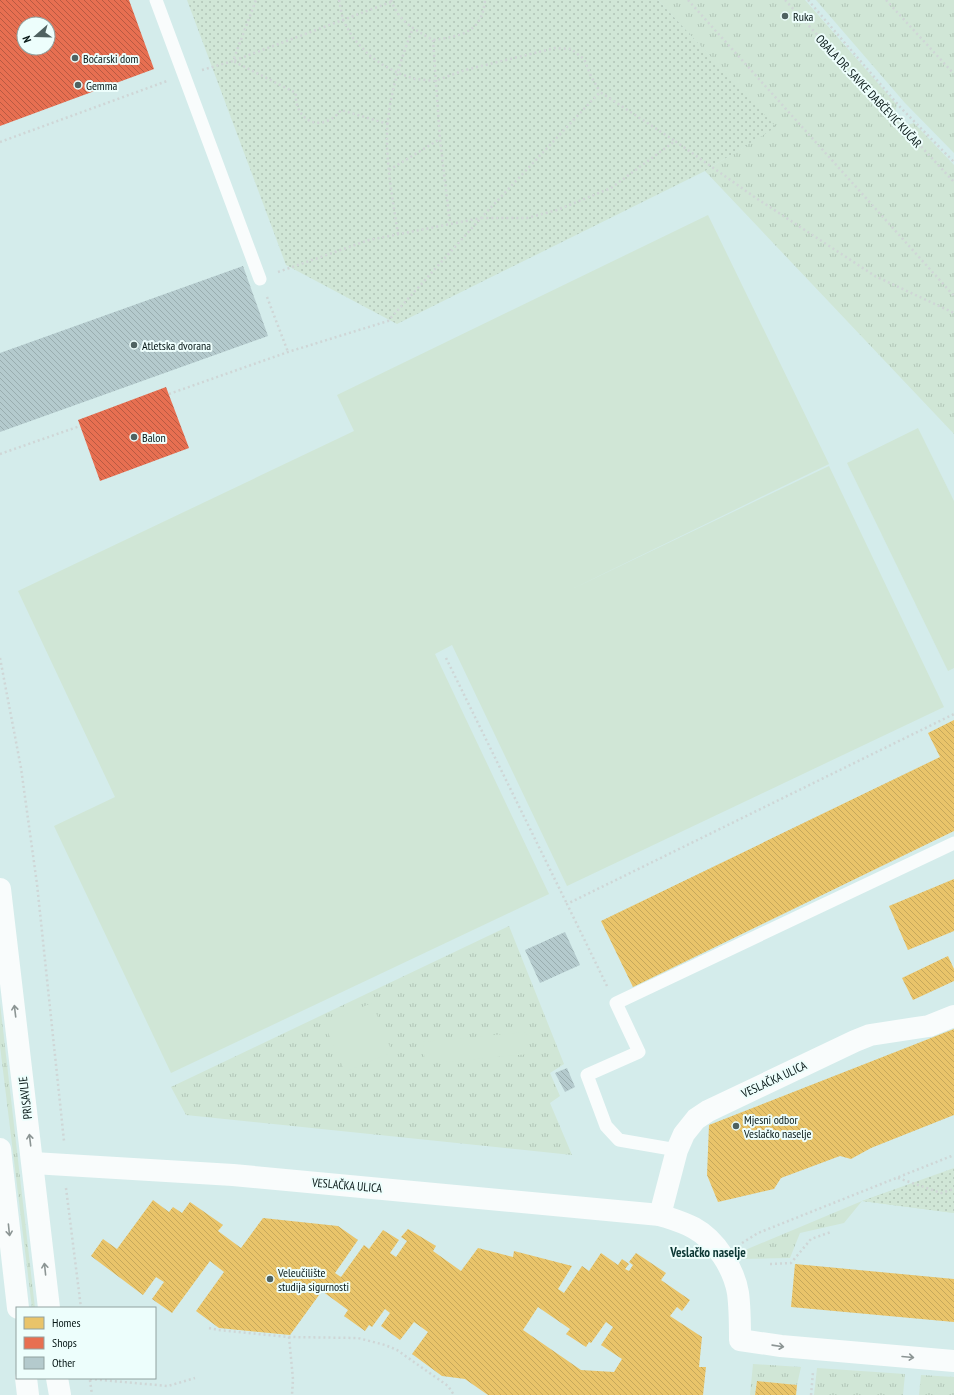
<svg xmlns="http://www.w3.org/2000/svg" width="954" height="1395" viewBox="0 0 954 1395" font-family="'PT Sans Narrow',sans-serif">
	<style>
		.grass { fill: url(#grass-tufts) }
		.park { fill: url(#park-dots) }
		.pitch { fill: #d0e6d6 }
		.homes { fill: url(#homes-back-hatch); fill-rule: evenodd }
		.shops { fill: url(#shops-back-hatch); fill-rule: evenodd }
		.building { fill: url(#building-back-hatch) }
		.lines { fill: none; stroke-linecap: round; stroke-linejoin: round }
		.path { stroke: #cfd6d6; stroke-width: 2.5; stroke-dasharray: 2 3; stroke-linecap: butt }
		.service { stroke: #f9fcfc; stroke-width: 13 }
		.minor { stroke: #f9fcfc; stroke-width: 22 }
		.tertiary { stroke: #f9fcfc; stroke-width: 22 }
		.oneway { stroke: #8c9594 }
		.poi-dot { fill: #4f6261; stroke: #edfefc; stroke-width: 1.5 }
		.labels { text-anchor: middle; dominant-baseline: central; stroke-width: 4; stroke-linejoin: round; paint-order: stroke }
		.poi-label { font-size: 12px; fill: #071716; stroke: #edfefc; text-anchor: start }
		.street-label { font-size: 12px; fill: #071716; stroke: #edfefc }
		.neighbourhood-label { font-size: 13px; font-weight: bold; fill: #0d3835; stroke: #edfefc }
	</style>
	<defs>
		<pattern id="grass-tufts" width="24" height="20" patternUnits="userSpaceOnUse"><rect width="24" height="20" fill="#d0e6d6"/><path d="M3 7l-1-3M5 7V3M7 7l1-3M15 17l-1-3M17 17v-4M19 17l1-3" fill="none" stroke="#b1c5b7"/></pattern>
		<pattern id="park-dots" width="8" height="8" patternUnits="userSpaceOnUse"><rect width="8" height="8" fill="#d0e6d6"/><path d="M2 2h.1M6 6h.1" fill="none" stroke="#b1c5b7" stroke-width="1.8" stroke-linecap="round"/></pattern>
		<pattern id="homes-back-hatch" width="6" height="6" patternUnits="userSpaceOnUse"><rect width="6" height="6" fill="#e9c46a"/><path d="M-1 5l2 2M0 0l6 6M5-1l2 2" fill="none" stroke="#c6a85b"/></pattern>
		<pattern id="shops-back-hatch" width="6" height="6" patternUnits="userSpaceOnUse"><rect width="6" height="6" fill="#e76f51"/><path d="M-1 5l2 2M0 0l6 6M5-1l2 2" fill="none" stroke="#b95a42"/></pattern>
		<pattern id="building-back-hatch" width="6" height="6" patternUnits="userSpaceOnUse"><rect width="6" height="6" fill="#b4cacd"/><path d="M-1 5l2 2M0 0l6 6M5-1l2 2" fill="none" stroke="#99adaf"/></pattern>
	</defs>
	<rect width="100%" height="100%" fill="#d4eceb"/>
	<g class="grass">
		<path d="M 658,0 L 805,0 L 897,105 L 895,112 L 907,125 L 914,123 L 954,165 L 954,434 L 705,171 L 775,127 Z"/>
		<path d="M 816,0 L 954,0 L 954,153 L 905,103 Z"/>
		<path d="M 509,926 L 564,1064 L 550,1073 L 560,1096 L 550,1103 L 572,1155 L 186,1115 L 171,1087 Z"/>
		<path d="M 0,1003 L 35,1308 L 32,1308 L 0,1046 Z"/>
		<path d="M 902,1187 L 954,1213 L 862,1201 L 844,1223 L 800,1233 L 790,1258 L 740,1259 L 738,1253 L 862,1201 Z"/>
		<path d="M 753,1364 L 801,1367 L 797,1385 L 757,1381 L 755,1395 L 750,1395 Z"/>
		<path d="M 817,1368 L 905,1374 L 903,1395 L 814,1395 Z"/>
		<path d="M 921,1375 L 954,1377 L 954,1395 L 919,1395 Z"/>
	</g>
	<g class="park">
		<path d="M 187,0 L 658,0 L 776,127 L 705,171 L 397,324 L 286,265 Z"/>
		<path d="M 954,1168 L 954,1213 L 862,1201 Z"/>
	</g>
	<g class="pitch">
		<path d="M 708,215 L 829,464 L 570,590 L 829,466 L 944,707 L 567,886 L 452,645 L 435,654 L 549,894 L 171,1073 L 54,826 L 115,797 L 18,591 L 354,431 L 337,395 Z"/>
		<path d="M 918,428 L 954,501 L 954,668 L 948,671 L 847,463 Z"/>
		<path d="M 372,1003 L 392,1052 L 345,1072 L 324,1023 Z"/>
		<path d="M 526,1032 L 529,1054 L 425,1064 L 423,1042 Z"/>
	</g>
	<g class="homes">
		<path d="M 954,720 L 954,831 L 633,987 L 601,921 L 940,757 L 928,733 Z"/>
		<path d="M 954,879 L 954,931 L 908,950 L 889,906 Z"/>
		<path d="M 948,956 L 954,969 L 954,981 L 913,1000 L 902,978 Z"/>
		<path d="M 954,1029 L 954,1115 L 871,1148 L 851,1159 L 840,1156 L 781,1178 L 774,1189 L 718,1202 L 707,1175 L 709,1125 Z"/>
		<path d="M 153,1200 L 169,1212 L 173,1207 L 182,1213 L 190,1202 L 223,1225 L 218,1231 L 241,1248 L 263,1218 L 338,1226 L 358,1240 L 335,1273 L 341,1277 L 364,1245 L 369,1249 L 383,1230 L 399,1240 L 390,1253 L 396,1257 L 407,1241 L 401,1237 L 408,1229 L 436,1246 L 433,1251 L 461,1271 L 478,1248 L 513,1257 L 514,1251 L 572,1266 L 558,1289 L 564,1293 L 582,1266 L 589,1271 L 601,1253 L 618,1265 L 622,1259 L 629,1264 L 625,1269 L 629,1271 L 633,1265 L 629,1262 L 636,1253 L 666,1273 L 661,1280 L 690,1300 L 682,1311 L 677,1307 L 670,1316 L 702,1337 L 699,1367 L 706,1367 L 703,1395 L 488,1395 L 465,1379 L 442,1376 L 412,1354 L 428,1332 L 414,1322 L 400,1340 L 381,1326 L 390,1313 L 385,1309 L 372,1327 L 369,1325 L 365,1331 L 344,1316 L 348,1310 L 322,1291 L 290,1335 L 219,1328 L 196,1311 L 224,1272 L 210,1261 L 172,1313 L 152,1299 L 164,1282 L 156,1277 L 143,1295 L 91,1256 L 103,1239 L 117,1249 ZM 538,1307 L 570,1329 L 566,1334 L 586,1347 L 589,1342 L 591,1343 L 606,1322 L 613,1327 L 601,1345 L 622,1359 L 614,1372 L 581,1370 L 523,1330 Z"/>
		<path d="M 795,1264 L 954,1279 L 954,1322 L 791,1307 Z"/>
		<path d="M 757,1381 L 797,1385 L 796,1395 L 755,1395 Z"/>
	</g>
	<g class="shops">
		<path d="M 0,0 L 129,0 L 154,69 L 0,126 ZM 24,24 L 48,24 L 48,48 L 24,48 Z"/>
		<path d="M 166,387 L 189,448 L 100,481 L 78,420 Z"/>
	</g>
	<g class="building">
		<path d="M 243,266 L 268,336 L 0,432 L 0,353 Z"/>
		<path d="M 565,932 L 580,965 L 540,983 L 525,950 Z"/>
		<path d="M 567,1068 L 575,1087 L 565,1092 L 555,1073 Z"/>
	</g>
	<g class="lines">
		<g class="path">
			<path d="M 339,0 L 343,20 L 353,38 L 369,55 L 383,65 L 398,73 L 415,79 L 435,81 L 465,70 L 555,48 L 571,49 L 584,59 L 591,76 L 600,92"/>
			<path d="M 391,0 C 399,22 414,29 433,40 C 461,36 482,33 485,0"/>
			<path d="M 688,0 L 954,296"/>
			<path d="M 785,0 L 954,182"/>
			<path d="M 808,0 L 900,107 L 954,162"/>
			<path d="M 886,0 L 954,74"/>
			<path d="M 433,40 L 440,139 L 450,224"/>
			<path d="M 202,70 L 233,61 L 256,0"/>
			<path d="M 388,124 L 341,110 C 338,114 334,118 329,120 C 310,130 294,112 296,93 L 233,61 L 391,2"/>
			<path d="M 0,142 L 167,81"/>
			<path d="M 389,170 L 440,139"/>
			<path d="M 398,234 C 393,201 386,165 387,131 C 389,96 400,61 413,28"/>
			<path d="M 278,272 L 369,240 L 481,218 L 600,92 L 675,141"/>
			<path d="M 267,297 L 288,352"/>
			<path d="M 169,394 L 288,352 L 388,321 L 481,218 L 527,218 L 557,210 L 611,188 L 675,141 L 756,198 L 875,276 L 954,313"/>
			<path d="M 0,454 L 80,426"/>
			<path d="M 0,658 L 21,768 L 37,884 L 64,1141"/>
			<path d="M 446,658 L 567,904"/>
			<path d="M 607,986 L 567,904 L 954,714"/>
			<path d="M 898,1178 L 941,1193 L 954,1189"/>
			<path d="M 66,1188 L 81,1308"/>
			<path d="M 742,1243 L 758,1233 L 954,1155"/>
			<path d="M 770,1264 L 791,1263 L 811,1239 L 831,1232"/>
			<path d="M 209,1328 L 218,1330 L 289,1337 L 358,1338 L 385,1345 L 397,1350 L 448,1386 L 454,1395"/>
			<path d="M 289,1337 L 293,1379 L 292,1395"/>
			<path d="M 90,1379 L 168,1386 L 195,1378"/>
			<path d="M 90,1380 L 92,1395"/>
			<path d="M 811,1395 L 813,1372"/>
		</g>
		<g class="service">
			<path d="M 156,0 L 260,279"/>
			<path d="M 677,1150 L 619,1140 L 606,1126 L 587,1075 L 639,1052 L 616,1003 L 954,843"/>
		</g>
		<g class="minor">
			<path d="M 33,1163 L 233,1175 L 660,1215 C 672,1219 683,1222 694,1228 C 716,1240 734,1269 738,1293 C 740,1308 740,1324 740,1340 L 781,1346 L 954,1361"/>
			<path d="M 660,1215 L 677,1150 L 684,1134 L 696,1119 L 708,1111 L 855,1041 L 870,1035 L 929,1026 L 954,1016"/>
		</g>
		<g class="tertiary">
			<path d="M 0,889 L 49,1308"/>
			<path d="M 0,1149 L 18,1308"/>
			<path d="M 26,1378 L 28,1395"/>
			<path d="M 57,1378 L 60,1395"/>
		</g>
	</g>
	<defs><path id="oneway-shaft" d="M-6 0H5M1.5-3L5.5 0L1.5 3" fill="none" stroke-width="1.6" stroke-linecap="round" stroke-linejoin="round"/></defs>
	<g class="oneway">
		<use href="#oneway-shaft" transform="translate(15 1011) rotate(-97)"/>
		<use href="#oneway-shaft" transform="translate(30 1140) rotate(-97)"/>
		<use href="#oneway-shaft" transform="translate(9 1230) rotate(84)"/>
		<use href="#oneway-shaft" transform="translate(45 1269) rotate(-96)"/>
		<use href="#oneway-shaft" transform="translate(778 1346) rotate(8)"/>
		<use href="#oneway-shaft" transform="translate(908 1357) rotate(5)"/>
	</g>
	<g class="poi-dot">
		<circle cx="785" cy="16" r="4"/>
		<circle cx="75" cy="58" r="4"/>
		<circle cx="78" cy="85" r="4"/>
		<circle cx="134" cy="345" r="4"/>
		<circle cx="134" cy="437" r="4"/>
		<circle cx="736" cy="1126" r="4"/>
		<circle cx="270" cy="1279" r="4"/>
	</g>
	<g class="labels">
		<g class="poi-label">
			<text x="793" y="16">Ruka</text>
			<text x="83" y="58">Boćarski dom</text>
			<text x="86" y="85">Gemma</text>
			<text x="142" y="345">Atletska dvorana</text>
			<text x="142" y="437">Balon</text>
			<text x="744" y="1119">Mjesni odbor<tspan x="744" dy="14">Veslačko naselje</tspan></text>
			<text x="278" y="1272">Veleučilište<tspan x="278" dy="14">studija sigurnosti</tspan></text>
		</g>
		<g class="street-label">
			<text transform="translate(869 91) rotate(47)">OBALA DR. SAVKE DABČEVIĆ KUČAR</text>
			<text transform="translate(774 1079) rotate(-25)">VESLAČKA ULICA</text>
			<text transform="translate(25 1098) rotate(-97)">PRISAVLJE</text>
			<text transform="translate(347 1185) rotate(5)">VESLAČKA ULICA</text>
		</g>
		<g class="neighbourhood-label">
			<text x="708" y="1252">Veslačko naselje</text>
		</g>
	</g>
	<rect x="16" y="1307" width="140" height="72" fill="#edfefc" stroke="#91a2a0"/>
	<rect x="24" y="1317" width="20" height="12" fill="#e9c46a" stroke="#91a2a0"/>
	<text x="52" y="1327" font-size="12" fill="#071716">Homes</text>
	<rect x="24" y="1337" width="20" height="12" fill="#e76f51" stroke="#91a2a0"/>
	<text x="52" y="1347" font-size="12" fill="#071716">Shops</text>
	<rect x="24" y="1357" width="20" height="12" fill="#b4cacd" stroke="#91a2a0"/>
	<text x="52" y="1367" font-size="12" fill="#071716">Other</text>
	<g transform="translate(36 36) rotate(250)"><circle r="19" fill="#edfefc" stroke="#91a2a0"/>
	<path d="M0-3L7 15L0 10L-7 15Z" fill="#4f6261"/>
	<text y="-6" font-size="11" font-weight="bold" text-anchor="middle" fill="#071716">N</text>
	</g>
</svg>
